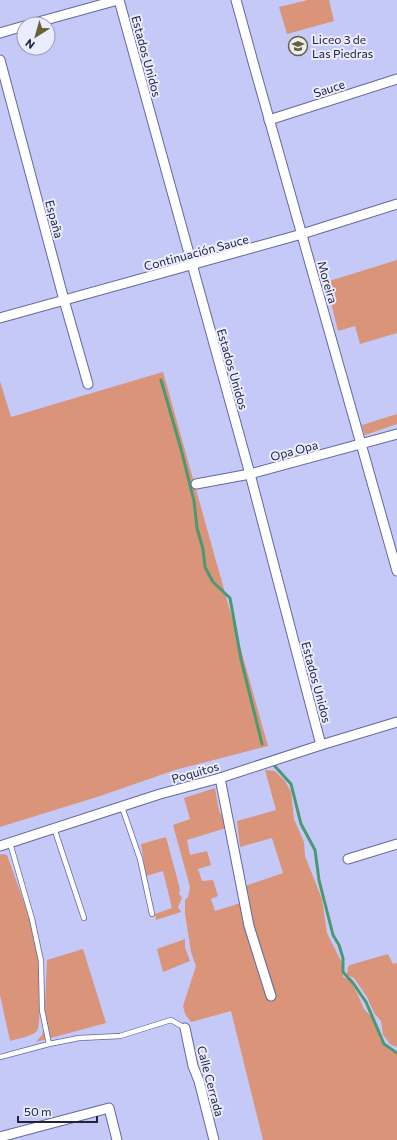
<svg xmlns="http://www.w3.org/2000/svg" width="397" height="1140" viewBox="0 0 397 1140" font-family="Commissioner,sans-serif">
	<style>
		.green { fill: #d9947a }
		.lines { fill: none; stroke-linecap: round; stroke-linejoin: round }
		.stream { stroke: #4a9973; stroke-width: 3 }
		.service-casing { stroke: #65679c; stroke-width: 6 }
		.minor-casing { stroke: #65679c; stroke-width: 11 }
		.service { stroke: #fff; stroke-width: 4.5 }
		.minor { stroke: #fff; stroke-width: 9 }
		.labels { text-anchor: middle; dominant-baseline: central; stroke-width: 4; stroke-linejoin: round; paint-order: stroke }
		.poi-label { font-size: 12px; fill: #23243b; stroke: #eaecff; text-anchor: start }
		.street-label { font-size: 12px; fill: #23243b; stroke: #eaecff }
	</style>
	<rect width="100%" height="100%" fill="#c5c9f8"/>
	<g class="green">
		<path d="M 308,0 L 329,0 L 334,21 L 287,34 L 279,7 Z"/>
		<path d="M 397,260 L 397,333 L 360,344 L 355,326 L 338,331 L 326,282 Z"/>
		<path d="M 163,372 L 268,746 L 175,770 L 97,797 L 0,827 L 0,381 L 11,417 Z"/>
		<path d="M 397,414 L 397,424 L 365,435 L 362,425 Z"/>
		<path d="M 265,770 L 275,771 L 285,781 L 291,792 L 294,819 L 304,842 L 305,856 L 322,899 L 327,933 L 343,965 L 343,977 L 350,980 L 358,995 L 364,1009 L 376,1022 L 380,1039 L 389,1050 L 397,1053 L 397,1140 L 263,1140 L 231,1011 L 191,1022 L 185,1014 L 183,1006 L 196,966 L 191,952 L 185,914 L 185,900 L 188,897 L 190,887 L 173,825 L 190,819 L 184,798 L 215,788 L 219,811 L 224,819 L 226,828 L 187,840 L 190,855 L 207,851 L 211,865 L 198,869 L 202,881 L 213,880 L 218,896 L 211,899 L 215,911 L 247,901 L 249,895 L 245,886 L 283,873 L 272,838 L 240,847 L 237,821 L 276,810 Z"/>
		<path d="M 166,837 L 180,889 L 179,894 L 182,898 L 178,907 L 181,912 L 156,920 L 155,914 L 172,908 L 163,871 L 146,876 L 141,844 Z"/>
		<path d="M 2,854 L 7,855 L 42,952 L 41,974 L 39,978 C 39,987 41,1025 37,1031 C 33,1036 16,1039 10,1041 L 0,995 L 0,855 Z"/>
		<path d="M 185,939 L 185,947 L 190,961 L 163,972 L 157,949 Z"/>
		<path d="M 83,949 L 106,1023 L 36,1042 L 42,1035 L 44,1027 L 47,960 Z"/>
		<path d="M 388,954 L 393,964 L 397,963 L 397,1047 L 391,1045 L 383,1035 L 381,1021 L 374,1013 L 367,997 L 354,978 L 347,975 L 348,967 L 350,965 Z"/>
	</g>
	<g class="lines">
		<g class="stream">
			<path d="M 161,380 L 181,449 L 194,501 L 197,528 L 203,549 L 205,567 L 213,582 L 230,598 L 241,659 L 262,744"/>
			<path d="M 272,763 L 291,784 L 301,824 L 315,850 L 319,880 L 333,935 L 339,945 L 343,958 L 343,972 L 353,983 L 366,1002 L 384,1044 L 397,1053"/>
		</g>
		<defs>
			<g id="service">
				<path d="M 122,807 L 140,859 L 152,914"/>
				<path d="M 54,828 L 84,918"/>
				<path d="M 10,843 L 32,919 L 41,961 L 42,1010 L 49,1044"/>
				<path d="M 0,1057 L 49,1044 L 79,1038 L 120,1036 L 171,1020 L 185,1028"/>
			</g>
			<g id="minor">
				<path d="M 119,0 L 250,474 L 321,745"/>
				<path d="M 236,0 C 288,191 344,381 397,571"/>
				<path d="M 31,24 L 118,0"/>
				<path d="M 0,33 L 24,26"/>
				<path d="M 0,60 L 64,300 L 88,384"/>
				<path d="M 269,120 L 397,79"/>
				<path d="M 0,318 L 302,234 L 397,204"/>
				<path d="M 196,484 L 250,474 L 397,434"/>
				<path d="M 220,778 L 249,926 L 271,996"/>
				<path d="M 0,846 L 160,794 L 220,778 L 321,745 L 397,722"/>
				<path d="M 348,859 L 397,844"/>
				<path d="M 185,1028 L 193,1066 L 199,1081 L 214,1140"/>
				<path d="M 0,1137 L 109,1108 L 117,1140"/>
			</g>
		</defs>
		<use href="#service" class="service-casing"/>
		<use href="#minor" class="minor-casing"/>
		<use href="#service" class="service"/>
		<use href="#minor" class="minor"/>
	</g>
	<defs>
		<symbol id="school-ring" viewBox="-11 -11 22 22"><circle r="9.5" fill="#eaecff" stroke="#69612e" stroke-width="1.5"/><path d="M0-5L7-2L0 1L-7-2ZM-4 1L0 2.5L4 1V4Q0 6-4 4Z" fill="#69612e"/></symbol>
	</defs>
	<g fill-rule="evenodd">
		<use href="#school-ring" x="287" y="35" width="22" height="22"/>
	</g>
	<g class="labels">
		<g class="poi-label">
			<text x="312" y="39">Liceo 3 de<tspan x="312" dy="14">Las Piedras</tspan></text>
		</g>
		<g class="street-label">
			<text transform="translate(147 56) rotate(75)">Estados Unidos</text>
			<text transform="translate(329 88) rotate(-18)">Sauce</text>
			<text transform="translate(55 219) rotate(75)">España</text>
			<text transform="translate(196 252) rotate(-15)">Continuación Sauce</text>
			<text transform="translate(328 282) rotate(74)">Moreira</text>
			<text transform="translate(233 369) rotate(74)">Estados Unidos</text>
			<text transform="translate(294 450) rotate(-15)">Opa Opa</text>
			<text transform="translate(317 682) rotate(75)">Estados Unidos</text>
			<text transform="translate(195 772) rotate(-16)">Poquitos</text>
			<text transform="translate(211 1081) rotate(75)">Calle Cerrada</text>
		</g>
	</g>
	<g transform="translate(36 36) rotate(217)"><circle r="19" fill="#eaecff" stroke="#9a9cb1"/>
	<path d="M0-3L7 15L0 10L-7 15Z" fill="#69612e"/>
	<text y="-6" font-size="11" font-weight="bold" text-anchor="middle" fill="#23243b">N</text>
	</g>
	<path d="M18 1116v6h79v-6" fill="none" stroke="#23243b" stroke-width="2"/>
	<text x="24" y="1116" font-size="12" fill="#23243b" stroke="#eaecff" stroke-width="3" paint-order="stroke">50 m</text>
</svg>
